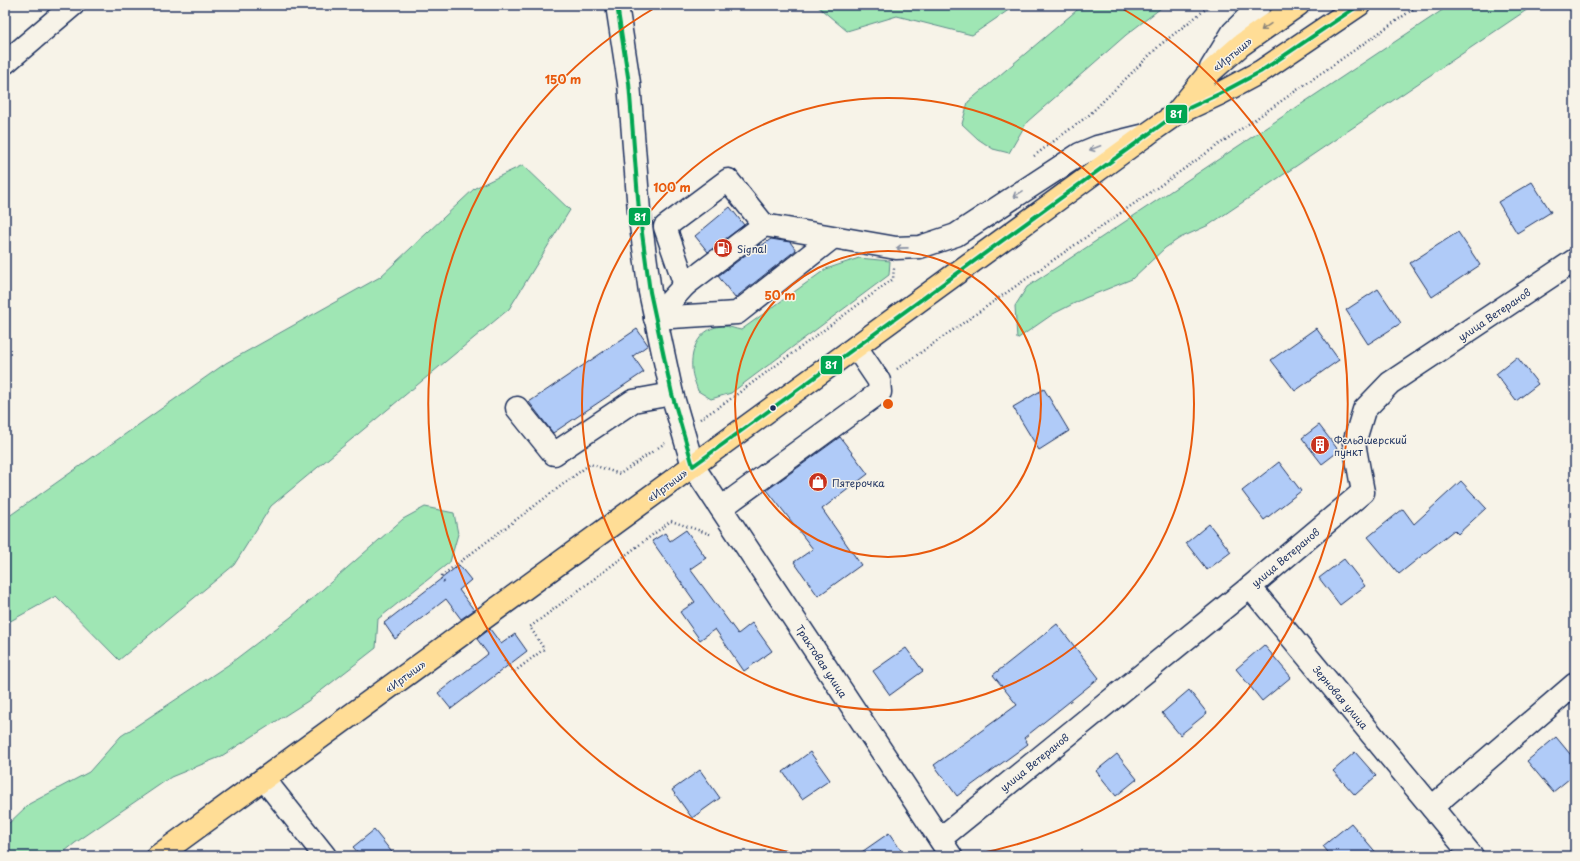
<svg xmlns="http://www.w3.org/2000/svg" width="1580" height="861" viewBox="0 0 1580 861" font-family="'Playpen Sans',sans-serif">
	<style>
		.green { fill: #9fe6b4; stroke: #5d8a89 }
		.building { fill: #b0cbf8; stroke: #1b2f5e }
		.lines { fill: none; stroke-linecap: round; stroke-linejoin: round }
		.minor-casing { stroke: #1b2f5e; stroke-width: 25 }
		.highway-casing { stroke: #1b2f5e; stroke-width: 25 }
		.path { stroke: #1b2f5e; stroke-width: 2.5; stroke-dasharray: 1 3; stroke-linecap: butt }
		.minor { stroke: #f7f3e8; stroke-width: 22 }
		.highway { stroke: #ffdd96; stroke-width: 22 }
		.bus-1-casing { stroke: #f7f3e8; stroke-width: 7 }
		.bus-1 { stroke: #00a651; stroke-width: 4 }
		.oneway { stroke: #8d867a }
		.oneway2 { stroke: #8991a3 }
		.ring { fill: none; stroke: #e8590c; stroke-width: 2 }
		.bus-dot { fill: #1b2f5e; stroke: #f7f3e8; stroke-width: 1.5 }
		.labels { text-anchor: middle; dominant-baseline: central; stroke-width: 3; stroke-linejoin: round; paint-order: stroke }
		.street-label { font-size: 10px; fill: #1b2f5e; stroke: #f7f3e8 }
		.poi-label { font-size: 10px; fill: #1b2f5e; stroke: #f7f3e8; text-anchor: start }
		.centre { fill: #e8590c; stroke: #f7f3e8; stroke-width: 2 }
		.ring-label { font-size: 12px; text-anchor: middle; font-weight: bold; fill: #e8590c; stroke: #f7f3e8; stroke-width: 3; stroke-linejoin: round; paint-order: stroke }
		.line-badge { stroke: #f7f3e8; stroke-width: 1.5 }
		.badge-label { font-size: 11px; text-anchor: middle; font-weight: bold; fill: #fff }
	</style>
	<rect width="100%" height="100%" fill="#f7f3e8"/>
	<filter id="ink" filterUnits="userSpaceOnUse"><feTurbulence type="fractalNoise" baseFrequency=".025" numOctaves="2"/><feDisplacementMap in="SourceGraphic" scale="8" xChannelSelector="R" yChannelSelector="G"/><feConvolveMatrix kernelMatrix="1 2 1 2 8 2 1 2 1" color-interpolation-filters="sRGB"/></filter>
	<g filter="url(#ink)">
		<g class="green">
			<path d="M 816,5 L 1016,5 L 972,35 L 897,16 L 847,31 Z"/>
			<path d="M 1083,5 L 1165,5 L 1126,35 L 1027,122 L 1009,153 L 993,149 L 978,139 L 962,124 L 968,102 Z"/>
			<path d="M 1450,5 L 1534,5 L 1209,225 L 1180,238 L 1165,248 L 1132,279 L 1085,298 L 1053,314 L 1017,339 L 1015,306 L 1027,287 Z"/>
			<path d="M 523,165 L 570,210 L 509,309 L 271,506 L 234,565 L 119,660 L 56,596 L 5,624 L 5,519 L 226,363 L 380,277 L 475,188 Z"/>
			<path d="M 859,258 L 890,261 L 889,275 L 731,393 L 711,399 L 698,391 C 696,384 692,376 692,369 C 690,349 700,327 723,326 C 729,326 735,329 741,330 L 826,269 Z"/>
			<path d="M 425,507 L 454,513 L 458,534 L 450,562 L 378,619 L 376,648 L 308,701 L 220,757 L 171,777 L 75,843 L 59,856 L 5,856 L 5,827 L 29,804 L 89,772 L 121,736 L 228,665 L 291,617 L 403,519 Z"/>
		</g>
		<g class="building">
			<path d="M 1532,182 L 1551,212 L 1517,233 L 1498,202 Z"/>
			<path d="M 730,207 L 744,225 L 708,252 L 695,236 Z"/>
			<path d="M 1458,232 L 1480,265 L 1432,297 L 1410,263 Z"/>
			<path d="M 771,239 L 790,242 L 796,250 L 735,298 L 718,276 L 760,244 L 761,246 Z"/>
			<path d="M 1378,289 L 1401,323 L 1368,344 L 1346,310 Z"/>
			<path d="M 1316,328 L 1339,360 L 1295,391 L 1271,360 Z"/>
			<path d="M 637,329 L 648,345 L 633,356 L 644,372 L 553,433 L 529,402 Z"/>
			<path d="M 1517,357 L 1538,384 L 1516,401 L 1496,374 Z"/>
			<path d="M 1044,389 L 1069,431 L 1039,450 L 1013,407 Z"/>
			<path d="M 1319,425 L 1339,451 L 1322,464 L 1302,438 Z"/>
			<path d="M 840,437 L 868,474 L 822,509 L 861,565 L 818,596 L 794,562 L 813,549 L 767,490 Z"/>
			<path d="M 1279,462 L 1301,491 L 1264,520 L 1242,491 Z"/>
			<path d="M 1461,481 L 1486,508 L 1458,534 L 1454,530 L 1399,574 L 1368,537 L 1403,509 L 1414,524 Z"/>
			<path d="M 1209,524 L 1231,552 L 1207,570 L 1186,543 Z"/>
			<path d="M 686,530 L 706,558 L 690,569 L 738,634 L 752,623 L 772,651 L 744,671 L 715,629 L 700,640 L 680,612 L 695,602 L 652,541 L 665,533 L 670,541 Z"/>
			<path d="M 1344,559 L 1365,586 L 1340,605 L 1319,578 Z"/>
			<path d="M 459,565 L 471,580 L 459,590 L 474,610 L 461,619 L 446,599 L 395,639 L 384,623 Z"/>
			<path d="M 1057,624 L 1099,678 L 1024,738 L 1028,744 L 957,796 L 934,765 L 1017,705 L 993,675 Z"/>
			<path d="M 490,629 L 501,644 L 515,634 L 527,651 L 451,709 L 438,693 L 488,654 L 477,639 Z"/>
			<path d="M 1264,645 L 1291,677 L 1262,701 L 1236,669 Z"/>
			<path d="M 906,648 L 923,671 L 890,695 L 873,671 Z"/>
			<path d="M 1189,690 L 1207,713 L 1180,735 L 1162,713 Z"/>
			<path d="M 1556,737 L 1575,760 L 1575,774 L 1553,792 L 1527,761 Z"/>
			<path d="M 810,752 L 830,780 L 802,799 L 783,772 Z"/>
			<path d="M 1355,752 L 1376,776 L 1355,795 L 1333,771 Z"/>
			<path d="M 1117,754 L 1137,779 L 1116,796 L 1096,771 Z"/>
			<path d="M 700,770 L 720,798 L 692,818 L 672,790 Z"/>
			<path d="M 1351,823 L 1379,856 L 1331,856 L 1323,846 Z"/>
			<path d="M 374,830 L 395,856 L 361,856 L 353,847 Z"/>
			<path d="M 889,833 L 905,856 L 856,856 Z"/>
		</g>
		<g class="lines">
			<defs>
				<g id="minor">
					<path d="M 617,5 L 629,83 L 639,211 L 650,292 L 672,394 L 693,466 L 951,856"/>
					<path d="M 5,63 L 73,5"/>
					<path d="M 1211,68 L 1233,32 L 1260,5"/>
					<path d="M 685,285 L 665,227 L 728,180 L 764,225"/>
					<path d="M 655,318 L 685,285 L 764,225 L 896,248 L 920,247 L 956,235 L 1080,154 L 1097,147 L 1146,135"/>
					<path d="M 655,318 L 737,313 L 832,238"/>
					<path d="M 517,408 L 554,454 L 633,401 L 672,394"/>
					<path d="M 721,508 L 880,392 L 879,381 L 856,347"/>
					<path d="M 1250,587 L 1472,856"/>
					<path d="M 264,779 L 325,856"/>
					<path d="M 1432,807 L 1575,684"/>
					<path d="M 940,839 L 1250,587 L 1363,492 L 1354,443 L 1364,410 L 1390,383 L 1575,260"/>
				</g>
				<g id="highway">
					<path d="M 1178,111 L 1207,75 L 1241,45 L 1298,5"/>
					<path d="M 158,856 L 1146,135 L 1176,114 L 1219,94 L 1260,72 L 1359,5"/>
				</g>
			</defs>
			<use href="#minor" class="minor-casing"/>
			<use href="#highway" class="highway-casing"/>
			<g class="path">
				<path d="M 1034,156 L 1089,115 L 1160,45 L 1211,5"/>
				<path d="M 897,369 L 1419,5"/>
				<path d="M 700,419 L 725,403 L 893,279 L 894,268"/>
				<path d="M 444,582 L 440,577 L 590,464 L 620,474 L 665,443"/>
				<path d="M 504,660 L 514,672 L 544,649 L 530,627 L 671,521 L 710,534 L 712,532"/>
			</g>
			<use href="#minor" class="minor"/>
			<use href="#highway" class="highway"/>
			<defs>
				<path id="bus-1" d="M 617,5 L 629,83 L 639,211 L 650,292 L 672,394 L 693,466 L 1176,114 L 1219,94 L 1260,72 L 1359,5"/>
			</defs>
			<use href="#bus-1" class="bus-1-casing"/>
			<use href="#bus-1" class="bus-1"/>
		</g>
		<defs><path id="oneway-shaft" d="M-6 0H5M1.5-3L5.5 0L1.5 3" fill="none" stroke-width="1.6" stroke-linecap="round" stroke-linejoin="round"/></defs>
		<use class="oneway" href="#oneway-shaft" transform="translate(1266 27) rotate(145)"/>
		<g class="oneway2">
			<use href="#oneway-shaft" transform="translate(1095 148) rotate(159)"/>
			<use href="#oneway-shaft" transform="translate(1018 194) rotate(148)"/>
			<use href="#oneway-shaft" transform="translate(902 248) rotate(179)"/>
		</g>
	</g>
	<g class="ring">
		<circle cx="888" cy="404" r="153"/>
		<circle cx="888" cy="404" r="306"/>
		<path d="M804 855A459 459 0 0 1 658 6M1118 6A459 459 0 0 1 972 855"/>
	</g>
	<defs>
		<symbol id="fuel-disc" viewBox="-11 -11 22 22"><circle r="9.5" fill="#c8321e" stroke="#f7f3e8"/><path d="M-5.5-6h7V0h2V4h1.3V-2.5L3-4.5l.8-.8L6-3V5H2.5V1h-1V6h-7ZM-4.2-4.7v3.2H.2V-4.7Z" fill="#fff"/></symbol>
		<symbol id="building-disc" viewBox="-11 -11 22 22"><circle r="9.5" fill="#c8321e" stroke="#f7f3e8"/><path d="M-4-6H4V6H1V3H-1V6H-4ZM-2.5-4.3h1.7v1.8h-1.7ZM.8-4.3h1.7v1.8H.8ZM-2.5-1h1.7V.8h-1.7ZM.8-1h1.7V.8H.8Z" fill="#fff"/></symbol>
		<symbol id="shop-disc" viewBox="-11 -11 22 22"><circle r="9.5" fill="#c8321e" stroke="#f7f3e8"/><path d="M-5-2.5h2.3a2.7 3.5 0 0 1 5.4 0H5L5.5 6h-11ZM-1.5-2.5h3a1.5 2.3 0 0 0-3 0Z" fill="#fff"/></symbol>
	</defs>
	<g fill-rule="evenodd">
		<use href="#fuel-disc" x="712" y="237" width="22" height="22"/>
		<use href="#building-disc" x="1309" y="434" width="22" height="22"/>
		<use href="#shop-disc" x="807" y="471" width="22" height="22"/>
	</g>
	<circle class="bus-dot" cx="773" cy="408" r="3.5"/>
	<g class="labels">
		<g class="street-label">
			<text transform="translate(1232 54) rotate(-39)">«Иртыш»</text>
			<text transform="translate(1494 314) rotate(-34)">улица Ветеранов</text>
			<text transform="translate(667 485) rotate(-37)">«Иртыш»</text>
			<text transform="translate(1285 557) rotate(-40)">улица Ветеранов</text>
			<text transform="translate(822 661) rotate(57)">Трактовая улица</text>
			<text transform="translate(405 676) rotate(-36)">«Иртыш»</text>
			<text transform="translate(1341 697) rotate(50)">Зерновая улица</text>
			<text transform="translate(1034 762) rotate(-39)">улица Ветеранов</text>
		</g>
		<g class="poi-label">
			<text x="737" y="248">Signal</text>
			<text x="1334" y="439">Фельдшерский<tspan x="1334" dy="12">пункт</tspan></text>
			<text x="832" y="482">Пятерочка</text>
		</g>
	</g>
	<circle cx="888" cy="404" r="6" class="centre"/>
	<g class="ring-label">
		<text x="563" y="84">150 m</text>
		<text x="672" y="192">100 m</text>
		<text x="780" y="300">50 m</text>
	</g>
	<g class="line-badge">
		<rect x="1165" y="104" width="23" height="20" rx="4" fill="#00a651"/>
		<rect x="628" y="207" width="23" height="19" rx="4" fill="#00a651"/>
		<rect x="820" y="355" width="23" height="20" rx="4" fill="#00a651"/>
	</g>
	<g class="badge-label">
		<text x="1176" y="118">81</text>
		<text x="640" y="221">81</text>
		<text x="831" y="369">81</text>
	</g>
	<rect width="1580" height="861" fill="none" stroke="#f7f3e8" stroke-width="20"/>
	<rect x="10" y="10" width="1560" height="841" fill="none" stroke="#1b2f5e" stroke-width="1.5" filter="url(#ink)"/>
</svg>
